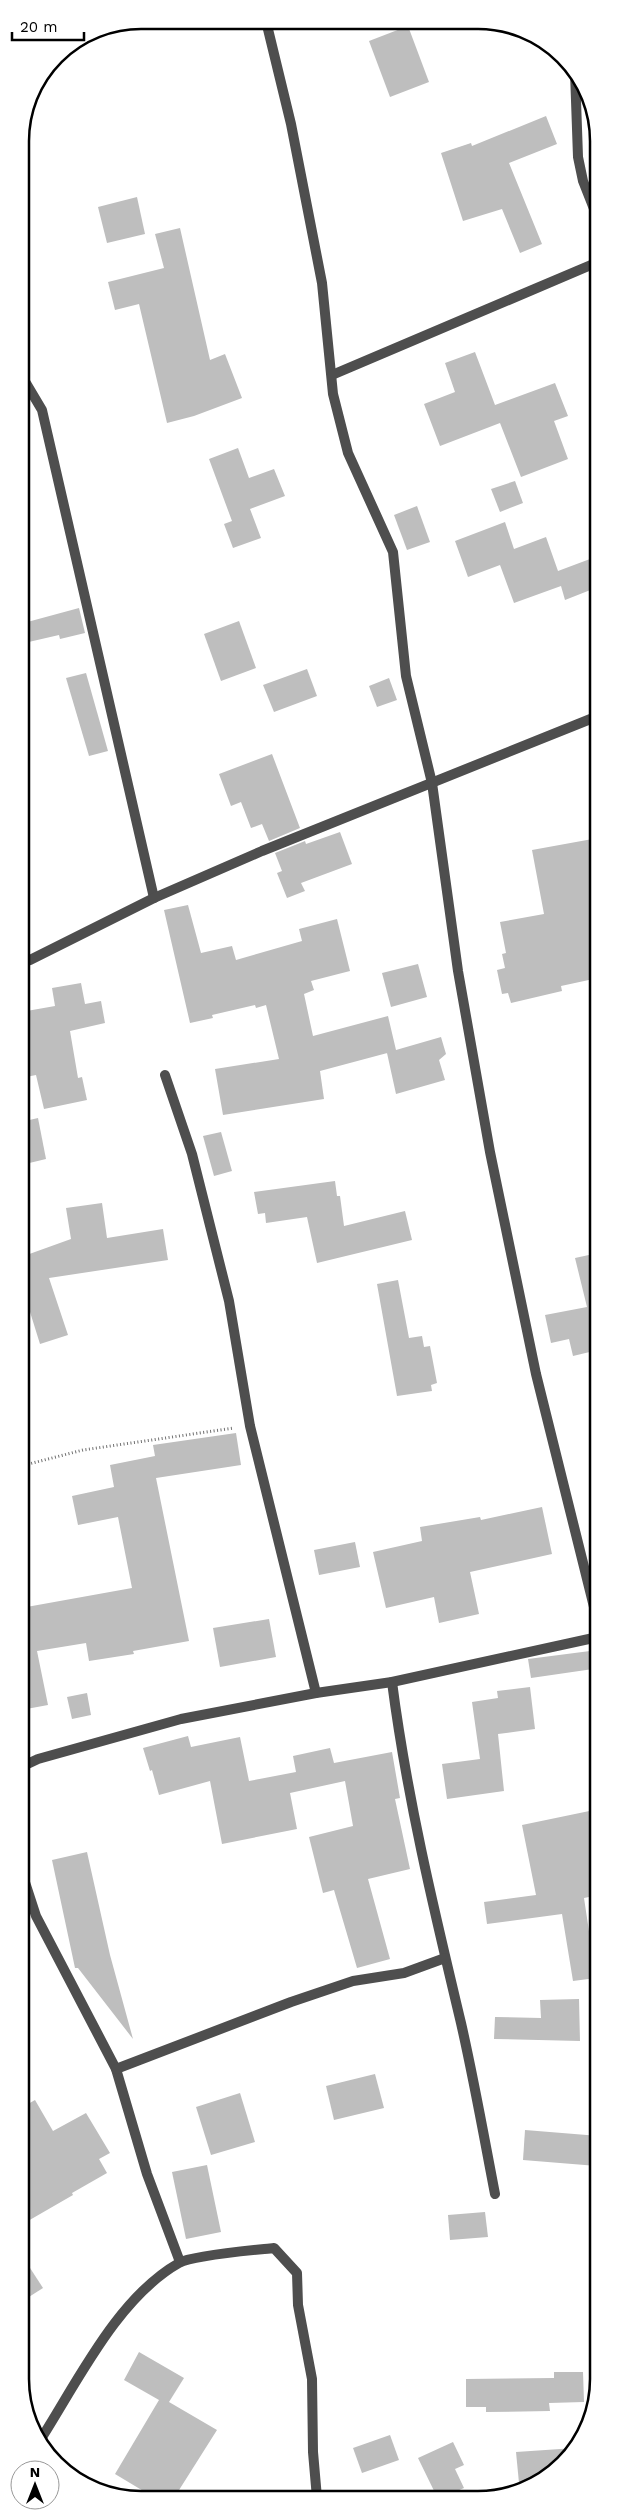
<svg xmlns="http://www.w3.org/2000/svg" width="619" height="2520" viewBox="0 0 619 2520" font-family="'Work Sans',sans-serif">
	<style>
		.building { fill: #bebebe }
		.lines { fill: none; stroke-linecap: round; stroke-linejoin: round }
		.path { stroke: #707070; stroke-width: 3; stroke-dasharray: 1 2.5; stroke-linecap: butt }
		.minor { stroke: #4e4e4e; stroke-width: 10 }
		.rim { fill: none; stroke: #000; stroke-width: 2.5 }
	</style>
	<rect width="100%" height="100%" fill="#fff"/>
	<g class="building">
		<path d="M 408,26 L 429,82 L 390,97 L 369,41 Z"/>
		<path d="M 546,116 L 557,144 L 509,163 L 542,244 L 520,253 L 502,209 L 463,221 L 441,153 L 471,143 L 472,146 Z"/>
		<path d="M 137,197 L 145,234 L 107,243 L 98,207 Z"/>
		<path d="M 180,228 L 210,360 L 225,354 L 242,398 L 194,416 L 167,423 L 139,304 L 115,310 L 108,282 L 164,268 L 155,234 Z"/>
		<path d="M 475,352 L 495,405 L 555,383 L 568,416 L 554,421 L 568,459 L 521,477 L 500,423 L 440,446 L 424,404 L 455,392 L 445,363 Z"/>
		<path d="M 238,448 L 249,478 L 274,469 L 285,496 L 250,509 L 261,538 L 233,548 L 224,524 L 232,521 L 209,459 Z"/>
		<path d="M 515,481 L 523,503 L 500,512 L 491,489 Z"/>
		<path d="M 417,506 L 430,542 L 407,550 L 394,515 Z"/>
		<path d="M 505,522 L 514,549 L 546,537 L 558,571 L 598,556 L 598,587 L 565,600 L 561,586 L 514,603 L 500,565 L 468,577 L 455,541 Z"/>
		<path d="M 79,608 L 85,633 L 60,639 L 59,635 L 20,644 L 20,624 Z"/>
		<path d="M 239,621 L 256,668 L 221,681 L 204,634 Z"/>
		<path d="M 307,669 L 317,696 L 274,712 L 263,685 Z"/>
		<path d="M 86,673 L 108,751 L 89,756 L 66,678 Z"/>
		<path d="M 389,678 L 397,700 L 377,707 L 369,686 Z"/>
		<path d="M 272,754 L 300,828 L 269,841 L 262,824 L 251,828 L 241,802 L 231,806 L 219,774 Z"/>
		<path d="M 340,832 L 352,864 L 301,883 L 305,891 L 287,898 L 277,873 L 282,871 L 275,853 L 305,841 L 306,844 Z"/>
		<path d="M 598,838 L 598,978 L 561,986 L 562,991 L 511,1003 L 508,993 L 502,994 L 497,970 L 505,968 L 502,954 L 506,953 L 500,922 L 544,914 L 532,850 Z"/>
		<path d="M 188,905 L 201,953 L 232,946 L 236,960 L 302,941 L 299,929 L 337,919 L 350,971 L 311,981 L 314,990 L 304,994 L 313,1036 L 388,1016 L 396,1050 L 441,1037 L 446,1054 L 439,1060 L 445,1080 L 396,1094 L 387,1053 L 391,1052 L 320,1071 L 324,1099 L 223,1115 L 215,1069 L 279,1059 L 266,1005 L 256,1008 L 255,1005 L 212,1015 L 213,1018 L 190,1023 L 164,910 Z"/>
		<path d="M 418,964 L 427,997 L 391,1007 L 382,973 Z"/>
		<path d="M 81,983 L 85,1004 L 101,1001 L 105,1023 L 70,1031 L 78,1078 L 82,1077 L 87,1100 L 44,1109 L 36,1075 L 21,1078 L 21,1012 L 55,1006 L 52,988 Z"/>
		<path d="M 38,1118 L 46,1159 L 21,1165 L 21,1122 Z"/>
		<path d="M 221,1132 L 232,1171 L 214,1176 L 203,1136 Z"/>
		<path d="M 335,1181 L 337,1196 L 340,1196 L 344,1226 L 405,1211 L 412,1240 L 317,1263 L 307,1217 L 266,1223 L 265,1213 L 258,1214 L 254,1192 Z"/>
		<path d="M 102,1203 L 107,1238 L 163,1229 L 168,1260 L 49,1278 L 68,1335 L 40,1344 L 21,1283 L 21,1257 L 71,1239 L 66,1208 Z"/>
		<path d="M 598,1253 L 598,1350 L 573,1356 L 569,1339 L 551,1343 L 545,1315 L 587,1307 L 575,1258 Z"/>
		<path d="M 398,1280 L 409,1338 L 422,1336 L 424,1347 L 430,1346 L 437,1383 L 431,1385 L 432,1391 L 397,1396 L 377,1284 Z"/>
		<path d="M 236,1433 L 241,1465 L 156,1478 L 189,1641 L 133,1651 L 134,1654 L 89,1661 L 86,1643 L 37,1651 L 48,1705 L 21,1710 L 21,1608 L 132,1588 L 118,1517 L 78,1525 L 72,1496 L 114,1487 L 110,1465 L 155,1456 L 153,1445 Z"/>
		<path d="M 542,1507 L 552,1554 L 470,1572 L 479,1614 L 439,1623 L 434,1597 L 386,1608 L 373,1552 L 422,1541 L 420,1527 L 480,1517 L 481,1520 Z"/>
		<path d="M 355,1542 L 360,1567 L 319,1575 L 314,1550 Z"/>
		<path d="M 269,1619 L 276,1657 L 220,1667 L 213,1628 Z"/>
		<path d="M 590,1651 L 593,1669 L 531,1678 L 528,1659 Z"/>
		<path d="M 530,1687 L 535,1729 L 498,1734 L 504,1791 L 447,1799 L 442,1764 L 480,1759 L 472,1702 L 498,1698 L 497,1691 Z"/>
		<path d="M 87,1693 L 91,1715 L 72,1719 L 67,1697 Z"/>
		<path d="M 188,1736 L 191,1747 L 240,1737 L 249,1781 L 296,1772 L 293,1756 L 330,1748 L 334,1763 L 392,1752 L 400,1798 L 395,1799 L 410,1869 L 368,1879 L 390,1959 L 357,1968 L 334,1890 L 323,1893 L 309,1837 L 353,1826 L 345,1781 L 290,1793 L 297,1829 L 222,1844 L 210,1781 L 159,1795 L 152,1770 L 150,1771 L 143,1748 Z"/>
		<path d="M 599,1809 L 599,1895 L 584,1898 L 596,1978 L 573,1981 L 562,1914 L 487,1924 L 484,1902 L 536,1895 L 522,1825 Z"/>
		<path d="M 87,1852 L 110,1955 L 133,2039 L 78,1968 L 75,1968 L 52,1860 Z"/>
		<path d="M 579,1999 L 580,2041 L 494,2039 L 495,2017 L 541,2018 L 540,2000 Z"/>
		<path d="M 375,2074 L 384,2108 L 334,2120 L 326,2086 Z"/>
		<path d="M 240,2093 L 255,2142 L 211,2155 L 196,2107 Z"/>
		<path d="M 35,2100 L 53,2131 L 86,2113 L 110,2153 L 99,2159 L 107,2173 L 72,2193 L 73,2195 L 21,2225 L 21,2108 Z"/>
		<path d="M 525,2130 L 599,2136 L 597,2166 L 523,2160 Z"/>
		<path d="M 207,2165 L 221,2232 L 186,2239 L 172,2172 Z"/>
		<path d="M 485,2212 L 488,2237 L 450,2240 L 448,2215 Z"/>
		<path d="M 21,2254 L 43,2288 L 21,2302 Z"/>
		<path d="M 139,2352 L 184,2378 L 169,2402 L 217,2430 L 174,2498 L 155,2498 L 115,2474 L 159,2400 L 124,2380 Z"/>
		<path d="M 554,2372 L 583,2372 L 584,2402 L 549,2403 L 550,2411 L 486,2412 L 486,2407 L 466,2407 L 466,2379 L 554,2378 Z"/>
		<path d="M 390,2435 L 399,2460 L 362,2473 L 353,2448 Z"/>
		<path d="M 453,2442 L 464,2465 L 455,2469 L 464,2488 L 438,2499 L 418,2458 Z"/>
		<path d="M 575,2448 L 569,2459 L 541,2482 L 519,2483 L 516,2452 Z"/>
	</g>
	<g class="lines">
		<path class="path" d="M 21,1466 L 83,1450 L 234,1428"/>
		<g class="minor">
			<path d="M 266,21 L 291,124 L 322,283 L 333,394 L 348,453 L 393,552 L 406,676 L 432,783 L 458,971 L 490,1152 L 536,1374 L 598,1623"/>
			<path d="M 575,72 L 578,157 L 583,181 L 598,219"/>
			<path d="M 20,373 L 42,410 L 154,898"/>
			<path d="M 332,375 L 598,262"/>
			<path d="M 21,963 L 30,960 L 154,898 L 262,851 L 598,716"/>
			<path d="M 165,1075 L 192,1154 L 229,1301 L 250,1426 L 316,1693"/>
			<path d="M 392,1682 C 407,1798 434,1910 461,2023 C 474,2080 484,2137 495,2194"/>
			<path d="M 21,1767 L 38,1759 L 181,1719 L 316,1693 L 392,1682 L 598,1637"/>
			<path d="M 21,1870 L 36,1916 L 116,2069 L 147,2174 L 180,2262"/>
			<path d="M 116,2069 L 291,2002 L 353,1981 L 404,1973 L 445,1958"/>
			<path d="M 39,2442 C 77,2383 117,2298 179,2263 C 193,2255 255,2250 274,2248 L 297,2273 L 298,2305 L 312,2379 L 313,2452 L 317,2498"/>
		</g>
	</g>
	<path d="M0 0H619V2520H0ZM141 29H478A112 112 0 0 1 590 141V2379A112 112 0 0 1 478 2491H141A112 112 0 0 1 29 2379V141A112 112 0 0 1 141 29Z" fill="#fff" fill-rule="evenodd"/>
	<path class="rim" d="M141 29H478A112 112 0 0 1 590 141V2379A112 112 0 0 1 478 2491H141A112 112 0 0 1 29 2379V141A112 112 0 0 1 141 29Z"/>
	<g transform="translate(35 2485)"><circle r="24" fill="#ffffff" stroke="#999999"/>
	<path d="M0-4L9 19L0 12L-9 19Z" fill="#000000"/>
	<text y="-8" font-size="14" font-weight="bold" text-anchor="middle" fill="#000000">N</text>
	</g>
	<path d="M12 32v8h72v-8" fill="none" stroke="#000000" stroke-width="2.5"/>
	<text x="20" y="32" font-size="15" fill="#000000" stroke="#ffffff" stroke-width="4" paint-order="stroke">20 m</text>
</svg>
